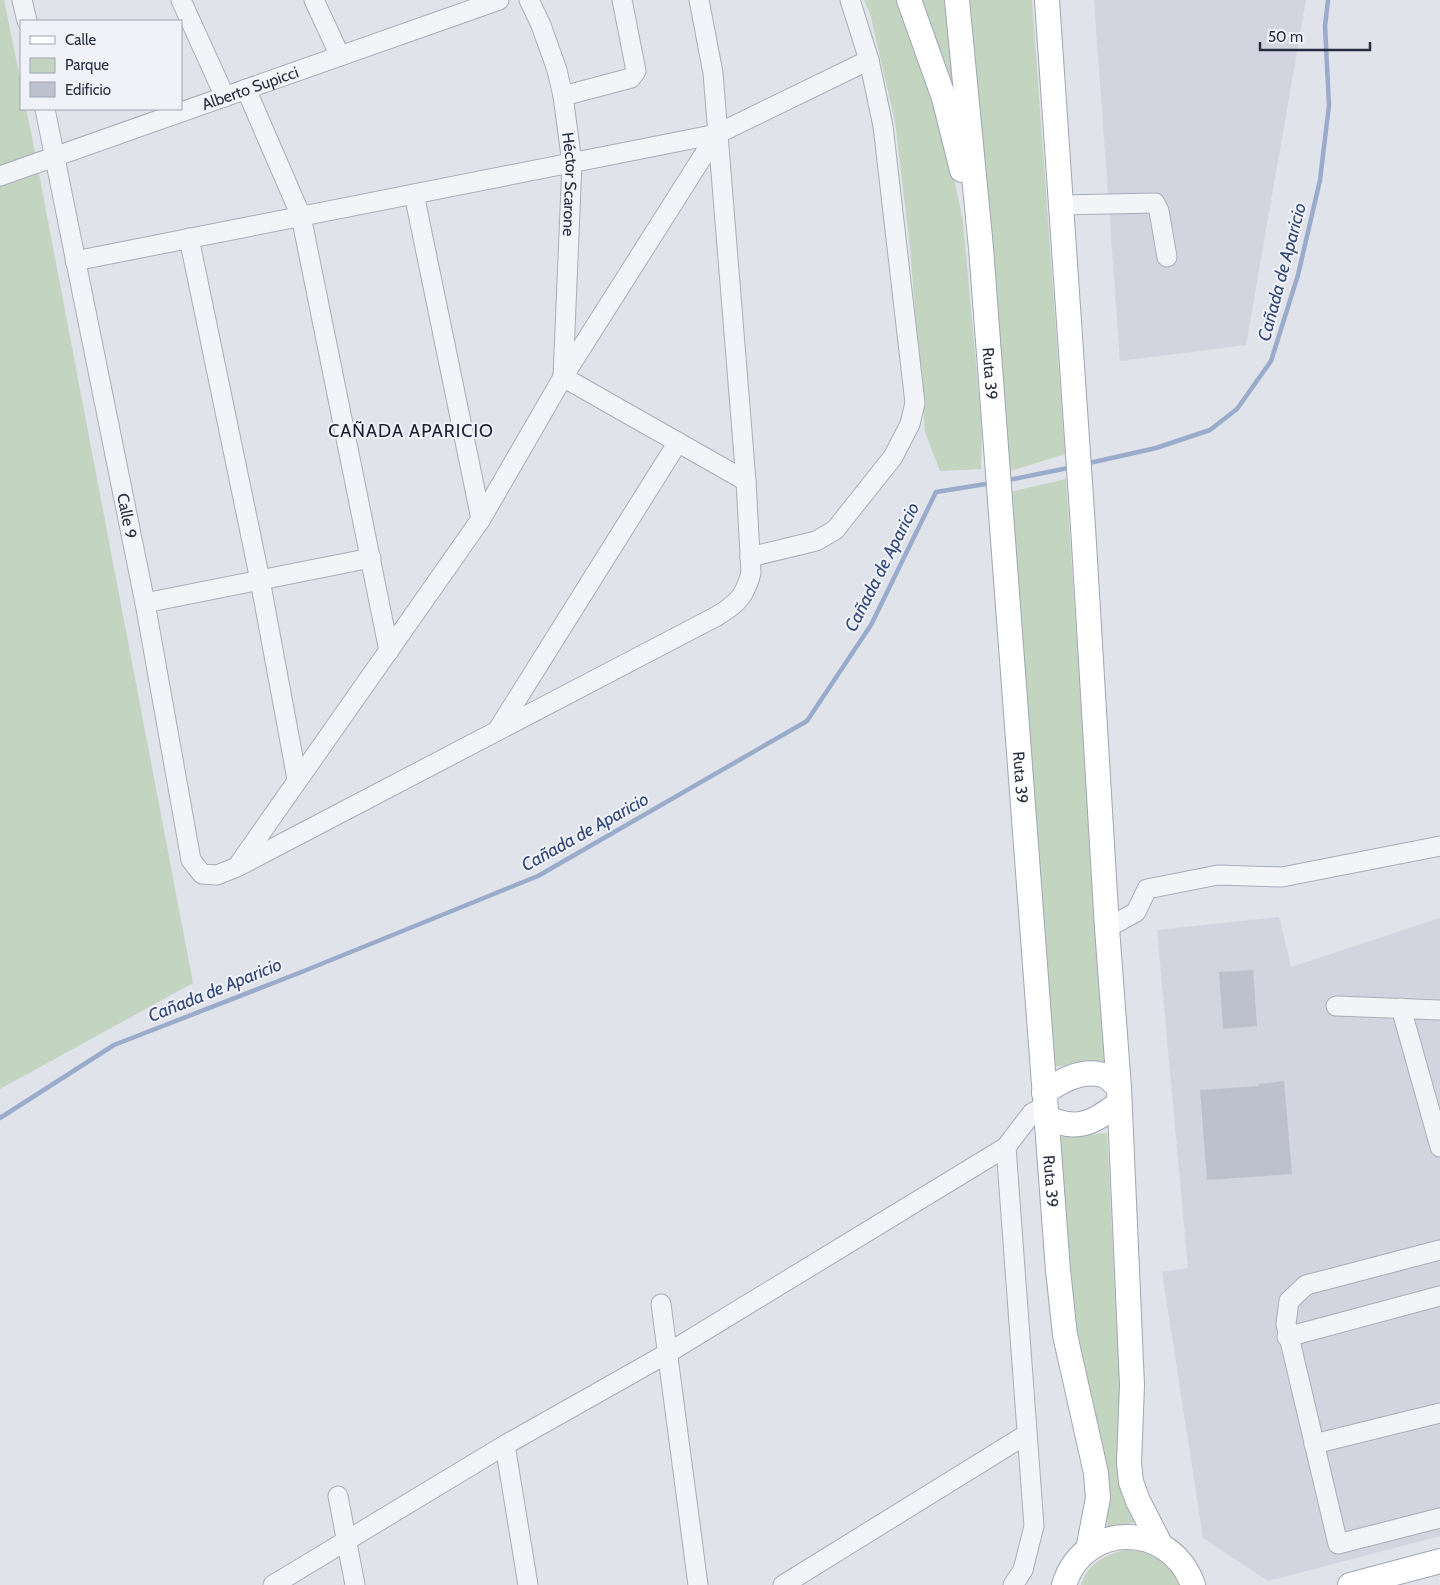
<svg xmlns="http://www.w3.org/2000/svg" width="1440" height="1585" viewBox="0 0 1440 1585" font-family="Cabin,sans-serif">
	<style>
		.built { fill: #d2d5df }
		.green { fill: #c3d4c1 }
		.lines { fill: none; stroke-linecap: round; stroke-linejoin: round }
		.stream { stroke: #9aabcb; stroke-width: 4.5 }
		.building { fill: #bdc1cd }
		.minor-casing { stroke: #a9adb8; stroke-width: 21 }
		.major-casing { stroke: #9fa5b6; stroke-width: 26 }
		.minor { stroke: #f3f4f8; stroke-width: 19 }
		.major { stroke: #fff; stroke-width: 24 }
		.labels { text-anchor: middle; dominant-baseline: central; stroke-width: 4; stroke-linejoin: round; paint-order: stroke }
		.street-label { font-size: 16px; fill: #282e42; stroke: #f0f2f7 }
		.water-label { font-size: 18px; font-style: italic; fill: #304778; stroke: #f0f2f7 }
		.neighbourhood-label { font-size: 18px; letter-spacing: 1px; fill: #1a1f33; stroke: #f0f2f7 }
	</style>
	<rect width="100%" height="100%" fill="#e0e3ea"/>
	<g class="built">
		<path d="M 1094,0 L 1306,0 L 1246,345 L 1120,361 Z"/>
		<path d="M 1279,917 L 1291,967 L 1440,918 L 1440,1536 L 1268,1581 L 1203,1538 L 1162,1272 L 1188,1268 L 1157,930 Z"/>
	</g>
	<g class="green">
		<path d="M 0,0 L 4,0 L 21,83 L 21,109 L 26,109 L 31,132 L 193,983 L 0,1089 Z"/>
		<path d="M 864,0 L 898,0 L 943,126 L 963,221 L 982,430 L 981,469 L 940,471 L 925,432 L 910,247 L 895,122 L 870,13 Z"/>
		<path d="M 917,0 L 948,0 L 954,92 Z"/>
		<path d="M 966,0 L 1032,0 L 1065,454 L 1007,472 Z"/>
		<path d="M 1066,479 L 1105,1062 L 1050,1067 L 1010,492 Z"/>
		<path d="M 1107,1133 L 1122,1430 L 1137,1522 L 1107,1529 L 1108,1475 L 1075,1333 L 1055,1138 Z"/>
		<path d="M 1125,1550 C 1152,1551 1168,1561 1180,1585 L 1081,1585 C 1087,1564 1105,1555 1125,1550 Z"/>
	</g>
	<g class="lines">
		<g class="stream">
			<path d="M 1085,464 L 1156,448 L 1210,430 L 1237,409 L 1271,361 L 1298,275 L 1320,180 L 1329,105 L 1325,26 L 1328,0"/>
			<path d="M 1004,481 L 1073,467"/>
			<path d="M 0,1118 L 114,1045 L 299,973 L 538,876 L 807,721 L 871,625 L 936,492 L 992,483"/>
		</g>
	</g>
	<g class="building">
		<path d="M 1253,970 L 1257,1026 L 1223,1029 L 1219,972 Z"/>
		<path d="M 1284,1081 L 1292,1174 L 1207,1180 L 1200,1090 L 1259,1086 L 1259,1084 Z"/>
	</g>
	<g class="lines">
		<defs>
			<g id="minor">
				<path d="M 22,0 L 27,21"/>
				<path d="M 181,0 L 225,97"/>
				<path d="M 314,0 L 340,56"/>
				<path id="s1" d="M 529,0 L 541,25 L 557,70 L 563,96 L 572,163 L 563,377 L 746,481"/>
				<path d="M 246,89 L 301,216 L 389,651"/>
				<path d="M 563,96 L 631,78 L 636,71 L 622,0"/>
				<path id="s2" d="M 45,109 L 145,603 L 191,860 L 202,874 L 217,875 L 237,867 L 717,616 C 737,604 745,596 751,573 L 746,481 L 713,73 L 699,0"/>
				<path id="s3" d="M 0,176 L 499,0"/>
				<path d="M 414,194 L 481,519"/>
				<path d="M 1061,205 L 1155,203 L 1159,211 L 1167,257"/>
				<path d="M 189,238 L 260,580 L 297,779"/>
				<path d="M 75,261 L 717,134 L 869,60"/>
				<path d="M 750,557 L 816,541 L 835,530 L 893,457 L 910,424 L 915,403 L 883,126 L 869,60 L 850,0"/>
				<path d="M 145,603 L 371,558"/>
				<path d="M 497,731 L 678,442"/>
				<path d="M 239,864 L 481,519 L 563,377 L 717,134"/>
				<path d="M 1107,928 L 1136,912 L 1147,889 L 1218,875 L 1282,877 L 1440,846"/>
				<path d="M 1336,1006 L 1440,1010"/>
				<path d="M 1401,1008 L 1440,1147"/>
				<path d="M 1440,1250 L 1306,1285 L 1289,1301 L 1286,1324 L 1338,1544 L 1440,1518"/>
				<path d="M 661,1304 L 698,1585"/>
				<path d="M 1287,1337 L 1440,1296"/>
				<path d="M 1314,1444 L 1440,1413"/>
				<path d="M 505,1445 L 528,1585"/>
				<path d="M 338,1496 L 355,1585"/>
				<path d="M 273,1585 L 505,1445 L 668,1353 L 1006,1147"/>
				<path d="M 783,1585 L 1027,1434"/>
				<path d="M 1013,1585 L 1023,1570 L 1034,1526 L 1006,1147 L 1032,1113 L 1045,1106"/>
			</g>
			<g id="major">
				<path d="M 909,0 L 944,98 L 962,170"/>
				<path id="s4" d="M 957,0 L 981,248 L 1058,1270 L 1065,1335 L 1096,1473 L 1098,1498 L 1088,1550"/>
				<path d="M 1047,0 L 1083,527 L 1107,928 L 1119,1088 L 1132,1385 L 1129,1463 L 1131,1482 L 1138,1501 L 1160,1544"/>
				<path d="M 1044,1093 C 1060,1081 1082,1069 1103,1075 C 1109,1077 1115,1084 1119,1088"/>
				<path d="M 1046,1117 C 1076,1132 1094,1123 1119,1103"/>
				<path d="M 1064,1585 C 1084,1520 1171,1522 1193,1585"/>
				<path d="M 1350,1585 L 1440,1561"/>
			</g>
		</defs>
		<use href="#minor" class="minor-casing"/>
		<use href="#major" class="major-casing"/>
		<use href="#minor" class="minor"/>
		<use href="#major" class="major"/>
	</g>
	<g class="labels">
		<g class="street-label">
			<text stroke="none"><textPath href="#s3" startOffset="265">Alberto Supicci</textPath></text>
			<text stroke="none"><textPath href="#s1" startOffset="191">Héctor Scarone</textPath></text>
			<text stroke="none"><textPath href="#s4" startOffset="375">Ruta 39</textPath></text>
			<text stroke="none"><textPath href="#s2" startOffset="415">Calle 9</textPath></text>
			<text stroke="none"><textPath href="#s4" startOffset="780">Ruta 39</textPath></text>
			<text stroke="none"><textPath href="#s4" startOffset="1185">Ruta 39</textPath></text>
		</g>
		<g class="water-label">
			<text transform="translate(1282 272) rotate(-75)">Cañada de Aparicio</text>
			<text transform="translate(882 567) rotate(-63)">Cañada de Aparicio</text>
			<text transform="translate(585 832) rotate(-29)">Cañada de Aparicio</text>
			<text transform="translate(215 990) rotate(-22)">Cañada de Aparicio</text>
		</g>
		<g class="neighbourhood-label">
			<text x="411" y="431">CAÑADA APARICIO</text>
		</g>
	</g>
	<rect x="20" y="20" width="162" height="90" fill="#f0f2f7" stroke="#a0a4af"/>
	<rect x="30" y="36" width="25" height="8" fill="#ffffff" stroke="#a0a4af"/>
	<text x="65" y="45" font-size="15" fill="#282e42">Calle</text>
	<rect x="30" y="58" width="25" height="15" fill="#c3d4c1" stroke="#a0a4af"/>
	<text x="65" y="70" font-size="15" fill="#282e42">Parque</text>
	<rect x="30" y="82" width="25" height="15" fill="#bdc1cd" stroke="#a0a4af"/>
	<text x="65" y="95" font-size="15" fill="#282e42">Edificio</text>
	<path d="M1260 42v8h110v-8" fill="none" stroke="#282e42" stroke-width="2.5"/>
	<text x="1268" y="42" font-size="15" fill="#282e42" stroke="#f0f2f7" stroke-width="4" paint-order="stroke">50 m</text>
</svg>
